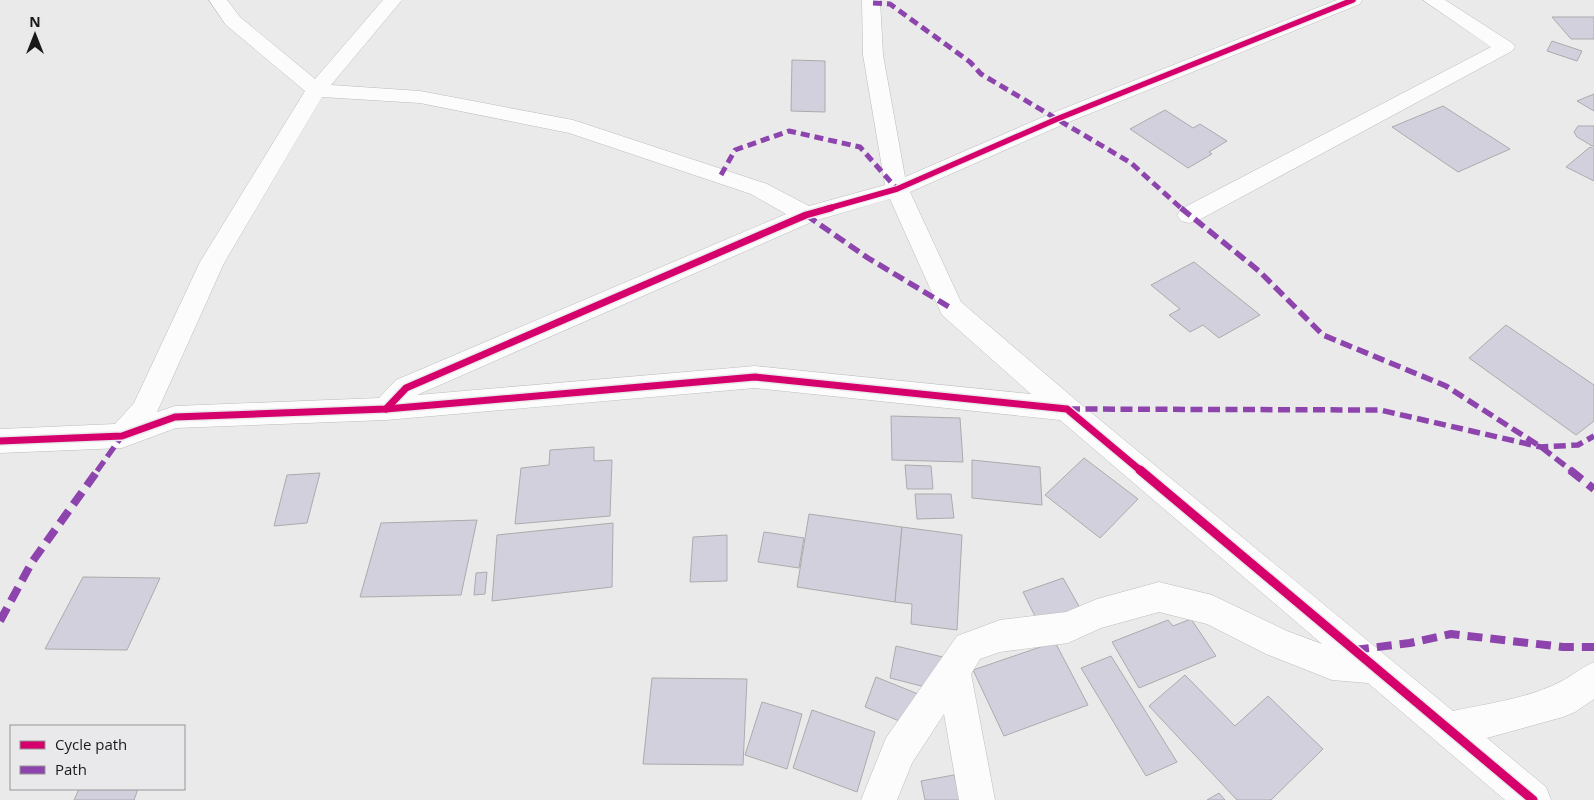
<svg xmlns="http://www.w3.org/2000/svg" width="1594" height="800" viewBox="0 0 1594 800" font-family="'Open Sans',sans-serif">
	<style>
		.building { fill: #d3d0dd; stroke: #ababac }
		.lines { fill: none; stroke-linecap: round; stroke-linejoin: round }
		.minor-casing { stroke: #bcbcbd; stroke-width: 1 }
		.minor { fill: #fcfcfc; fill-rule: evenodd }
		.quiet-far2 { stroke: #8e44ad; stroke-width: 5; stroke-dasharray: 9 5; stroke-linecap: butt }
		.quiet-far1 { stroke: #8e44ad; stroke-width: 5.5; stroke-dasharray: 12 5.5; stroke-linecap: butt }
		.quiet { stroke: #8e44ad; stroke-width: 8; stroke-dasharray: 15 8; stroke-linecap: butt }
		.cycleway-far2-casing { stroke: #e9e9ec; stroke-width: 8 }
		.cycleway-far1-casing { stroke: #e9e9ec; stroke-width: 10 }
		.cycleway-casing { stroke: #e9e9ec; stroke-width: 12 }
		.cycleway-far2 { stroke: #d6006c; stroke-width: 5.5 }
		.cycleway-far1 { stroke: #d6006c; stroke-width: 7 }
		.cycleway { stroke: #d6006c; stroke-width: 9 }
	</style>
	<rect width="100%" height="100%" fill="#eaeaeb"/>
	<g class="building">
		<path d="M 1552,17 L 1594,17 L 1594,39 L 1571,39 Z"/>
		<path d="M 1552,41 L 1582,51 L 1577,61 L 1547,51 Z"/>
		<path d="M 792,60 L 825,61 L 825,112 L 791,111 Z"/>
		<path d="M 1594,94 L 1594,111 L 1577,101 Z"/>
		<path d="M 1443,106 L 1510,149 L 1458,172 L 1392,127 Z"/>
		<path d="M 1165,110 L 1193,128 L 1200,124 L 1227,141 L 1209,152 L 1212,154 L 1188,168 L 1130,129 Z"/>
		<path d="M 1578,126 L 1594,126 L 1594,147 L 1577,137 L 1574,132 Z"/>
		<path d="M 1590,147 L 1594,149 L 1594,181 L 1566,167 Z"/>
		<path d="M 1194,262 L 1260,315 L 1219,338 L 1203,325 L 1190,332 L 1169,315 L 1180,309 L 1151,285 Z"/>
		<path d="M 1506,325 L 1594,385 L 1594,421 L 1576,435 L 1469,358 Z"/>
		<path d="M 891,416 L 960,418 L 963,462 L 892,460 Z"/>
		<path d="M 594,447 L 594,461 L 612,460 L 610,516 L 515,524 L 521,468 L 549,465 L 550,450 Z"/>
		<path d="M 1084,458 L 1138,499 L 1100,538 L 1045,495 Z"/>
		<path d="M 972,460 L 1040,467 L 1042,505 L 972,498 Z"/>
		<path d="M 905,465 L 931,466 L 933,489 L 907,489 Z"/>
		<path d="M 320,473 L 307,523 L 274,526 L 287,475 Z"/>
		<path d="M 915,494 L 951,494 L 954,518 L 917,519 Z"/>
		<path d="M 809,514 L 902,527 L 895,602 L 797,587 Z"/>
		<path d="M 477,520 L 461,595 L 360,597 L 381,523 Z"/>
		<path d="M 613,523 L 612,587 L 492,601 L 497,535 Z"/>
		<path d="M 902,527 L 962,535 L 957,630 L 911,624 L 912,604 L 895,602 Z"/>
		<path d="M 764,532 L 804,538 L 799,568 L 758,562 Z"/>
		<path d="M 727,535 L 727,581 L 690,582 L 693,537 Z"/>
		<path d="M 487,572 L 485,594 L 474,595 L 476,573 Z"/>
		<path d="M 83,577 L 160,578 L 127,650 L 45,649 Z"/>
		<path d="M 1063,578 L 1080,608 L 1038,622 L 1023,592 Z"/>
		<path d="M 1191,619 L 1216,656 L 1139,688 L 1112,642 L 1168,620 L 1173,626 Z"/>
		<path d="M 1055,642 L 1088,705 L 1004,736 L 973,670 Z"/>
		<path d="M 896,646 L 943,657 L 937,690 L 890,678 Z"/>
		<path d="M 1111,656 L 1177,762 L 1146,776 L 1081,668 Z"/>
		<path d="M 1185,675 L 1235,726 L 1268,696 L 1323,749 L 1271,800 L 1237,800 L 1149,706 Z"/>
		<path d="M 876,677 L 923,696 L 914,727 L 865,707 Z"/>
		<path d="M 652,678 L 747,679 L 743,765 L 643,764 Z"/>
		<path d="M 762,702 L 802,714 L 787,769 L 745,755 Z"/>
		<path d="M 812,710 L 875,732 L 857,792 L 793,768 Z"/>
		<path d="M 954,775 L 961,800 L 925,800 L 921,781 Z"/>
		<path d="M 79,789 L 138,789 L 134,800 L 74,800 Z"/>
		<path d="M 1219,793 L 1225,800 L 1207,800 Z"/>
	</g>
	<g class="lines">
		<defs>
			<g id="minor">
				<path d="M 209,0 L 227,0 L 240,17 L 315,79 L 383,0 L 402,0 L 331,85 L 420,91 L 573,120 L 767,184 L 809,206 L 885,185 L 863,55 L 862,0 L 880,0 L 883,55 L 905,177 L 1050,114 L 1337,0 L 1362,0 L 1360,4 L 1064,124 L 910,192 L 961,302 L 1077,401 L 1453,711 C 1486,704 1523,699 1554,685 C 1568,679 1580,668 1594,662 L 1594,699 L 1575,712 L 1563,717 L 1487,738 L 1546,787 L 1551,800 L 1505,800 L 1368,683 L 1332,680 L 1266,654 L 1207,624 L 1159,612 L 1101,628 L 1068,643 L 1000,652 L 980,659 L 971,674 L 995,800 L 959,800 L 944,714 L 912,763 L 897,800 L 861,800 L 886,738 L 957,636 L 1000,620 L 1066,612 L 1097,599 L 1159,582 L 1212,595 L 1287,631 L 1322,644 L 1060,420 L 755,388 L 386,420 L 176,428 L 122,448 L 0,453 L 0,429 L 115,424 L 134,403 L 200,262 L 305,91 L 226,25 ZM 322,97 L 420,103 L 569,133 L 751,194 L 786,214 L 396,380 L 379,398 L 175,406 L 157,412 L 224,263 ZM 890,199 L 942,315 L 1031,394 L 755,366 L 417,395 L 814,221 Z"/>
				<path d="M 1423,0 L 1445,0 L 1512,43 L 1515,47 L 1512,51 L 1197,221 L 1189,223 L 1181,221 L 1177,215 L 1181,209 L 1491,47 Z"/>
			</g>
		</defs>
		<use href="#minor" class="minor-casing"/>
		<use href="#minor" class="minor"/>
		<g class="quiet-far2">
			<path d="M 873,3 L 890,4 L 970,62 L 981,74 L 1131,163 L 1182,209"/>
			<path d="M 721,175 L 735,150 L 789,131 L 860,147 L 897,189"/>
		</g>
		<g class="quiet-far1">
			<path d="M 1181,208 L 1259,271 L 1323,335 L 1446,386 L 1541,447 L 1572,471"/>
			<path d="M 806,215 L 868,258 L 951,308"/>
			<path d="M 1068,409 L 1380,410 L 1541,447 L 1578,445 L 1594,436"/>
			<path d="M 97,471 L 122,436"/>
		</g>
		<g class="quiet">
			<path d="M 1570,470 L 1594,489"/>
			<path d="M 0,621 L 32,562 L 98,470"/>
			<path d="M 1354,650 L 1410,643 L 1451,634 L 1563,647 L 1594,647"/>
		</g>
		<defs>
			<path id="cycleway-far2" d="M 826,209 L 897,189 L 1057,119 L 1353,0"/>
			<g id="cycleway-far1">
				<path d="M 386,409 L 406,388 L 806,215 L 831,208"/>
				<path d="M 0,441 L 122,436 L 175,417 L 386,409 L 755,377 L 1067,409 L 1141,471"/>
			</g>
			<path id="cycleway" d="M 1140,470 L 1533,800"/>
		</defs>
		<use href="#cycleway-far2" class="cycleway-far2-casing"/>
		<use href="#cycleway-far1" class="cycleway-far1-casing"/>
		<use href="#cycleway" class="cycleway-casing"/>
		<use href="#cycleway-far2" class="cycleway-far2"/>
		<use href="#cycleway-far1" class="cycleway-far1"/>
		<use href="#cycleway" class="cycleway"/>
	</g>
	<rect x="10" y="725" width="175" height="65" fill="#e9e9ec" stroke="#969698"/>
	<rect x="20" y="741" width="25" height="8" fill="#d6006c" stroke="#969698"/>
	<text x="55" y="750" font-size="15" fill="#19191a">Cycle path</text>
	<rect x="20" y="766" width="25" height="8" fill="#8e44ad" stroke="#969698"/>
	<text x="55" y="775" font-size="15" fill="#19191a">Path</text>
	<g transform="translate(35 35)" stroke="#e9e9ec" stroke-width="4" paint-order="stroke">
	<path d="M0-4L9 19L0 12L-9 19Z" fill="#19191a"/>
	<text y="-8" font-size="14" font-weight="bold" text-anchor="middle" fill="#19191a">N</text>
	</g>
</svg>
